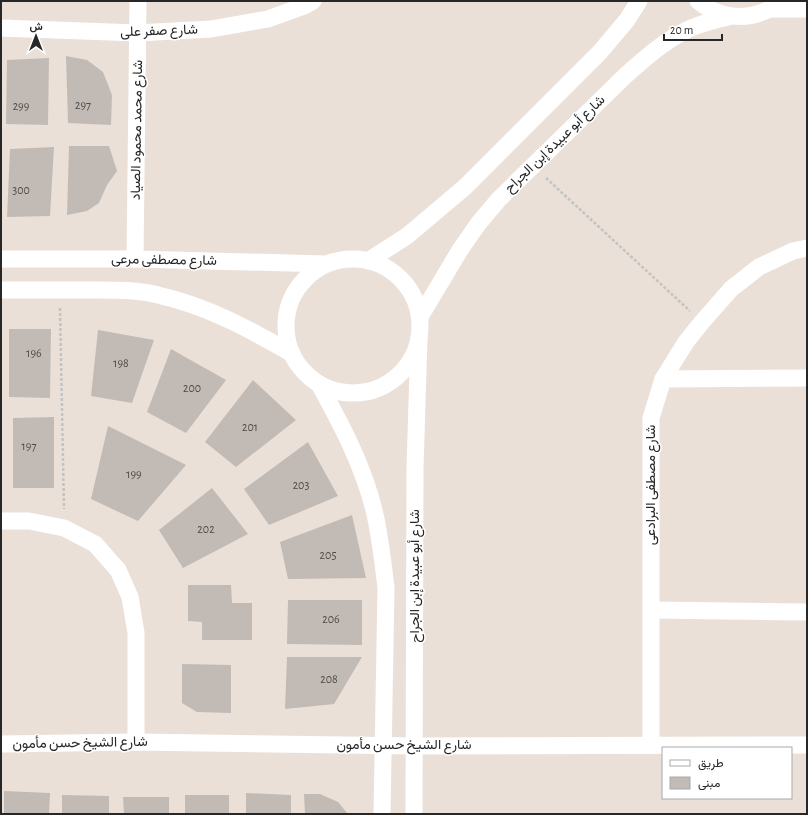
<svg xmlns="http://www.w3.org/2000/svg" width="808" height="815" viewBox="0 0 808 815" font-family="'Alegreya Sans',Vazirmatn,sans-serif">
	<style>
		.building { fill: #c2bab5 }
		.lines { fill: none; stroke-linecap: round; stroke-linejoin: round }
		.path { stroke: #c3c3c3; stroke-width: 2.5; stroke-dasharray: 3 2; stroke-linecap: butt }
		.minor { stroke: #fff; stroke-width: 17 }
		.labels { text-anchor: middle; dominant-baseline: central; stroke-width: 3; stroke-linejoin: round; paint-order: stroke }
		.number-label { font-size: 12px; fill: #4e4c4a }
		.street-label { font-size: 14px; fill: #272727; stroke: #fff }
	</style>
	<rect width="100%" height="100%" fill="#eae0d8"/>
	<g class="building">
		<path d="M 66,56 L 87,60 L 103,72 L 112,95 L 111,125 L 68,123 Z"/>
		<path d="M 49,58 L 48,125 L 6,124 L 7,60 Z"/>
		<path d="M 69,146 L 109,146 L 117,171 L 107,185 L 99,203 L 87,211 L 67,215 Z"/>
		<path d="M 54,147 L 50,216 L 7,217 L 10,149 Z"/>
		<path d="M 9,329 L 51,329 L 50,398 L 9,397 Z"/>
		<path d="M 98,330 L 154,340 L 132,403 L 91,396 Z"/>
		<path d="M 171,349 L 226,380 L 186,433 L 147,412 Z"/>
		<path d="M 253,380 L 296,420 L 236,467 L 205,442 Z"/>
		<path d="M 54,417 L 54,488 L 13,488 L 13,418 Z"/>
		<path d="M 108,426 L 186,465 L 138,521 L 91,499 Z"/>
		<path d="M 308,442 L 338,496 L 269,525 L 244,489 Z"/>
		<path d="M 212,488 L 248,534 L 183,568 L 159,530 Z"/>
		<path d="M 352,515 L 366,578 L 288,579 L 280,542 Z"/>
		<path d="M 188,585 L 231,585 L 232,603 L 252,603 L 252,640 L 202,640 L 202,622 L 188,621 Z"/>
		<path d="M 288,600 L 362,600 L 362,645 L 287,644 Z"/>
		<path d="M 287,657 L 362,657 L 334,704 L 285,709 Z"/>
		<path d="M 182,664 L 231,665 L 231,713 L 197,712 L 182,703 Z"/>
		<path d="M 4,791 L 50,793 L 49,814 L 4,814 Z"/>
		<path d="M 246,793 L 291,795 L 291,814 L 246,814 Z"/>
		<path d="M 304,794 L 320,794 L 338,802 L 348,814 L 305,814 Z"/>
		<path d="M 62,795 L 109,796 L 109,814 L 62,814 Z"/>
		<rect x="185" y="795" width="44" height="19"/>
		<path d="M 123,797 L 169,797 L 169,814 L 124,814 Z"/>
	</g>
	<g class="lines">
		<g class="path">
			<path d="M 546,178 L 690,311"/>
			<path d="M 60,308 L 64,509"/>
		</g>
		<g class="minor">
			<path d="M 698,1 C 724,22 756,21 782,1"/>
			<path d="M 772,9 L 807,9"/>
			<path d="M 1,28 L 137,33 L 211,29 L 268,19 L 304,6 L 313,1"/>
			<path d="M 1,259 L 135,259 L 326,264"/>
			<path d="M 135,259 L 138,1"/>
			<circle cx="353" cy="326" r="67"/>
			<path d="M 368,261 L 407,236 L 465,187 L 600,52 L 627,20 L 639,1"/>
			<path d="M 1,290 C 29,290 58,290 86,290 C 110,290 135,289 158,295 C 207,306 249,329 291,353"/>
			<path d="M 420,317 L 460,250 L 478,224 L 499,199 L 625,76 C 644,59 664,41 687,30 C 700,23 717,20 731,16"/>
			<path d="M 663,379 L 807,378"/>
			<path d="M 319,384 C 341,424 363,465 374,510 C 380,535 383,562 386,588 L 382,814"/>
			<path d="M 1,521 L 29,521 L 64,528 L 95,544 L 118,570 L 130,597 L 136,633 L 136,742"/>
			<path d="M 652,610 L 807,612"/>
			<path d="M 1,744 L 136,742 L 414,746 L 807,745"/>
			<path d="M 651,745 L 651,418 L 663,379 L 686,342 L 702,322 L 731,289 L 759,267 L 793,251 L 807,248"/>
			<path d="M 414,814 L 415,467 L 419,338"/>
		</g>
	</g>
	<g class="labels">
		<g class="number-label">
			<text x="83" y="105">297</text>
			<text x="21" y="106">299</text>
			<text x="21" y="190">300</text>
			<text x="34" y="353">196</text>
			<text x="121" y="363">198</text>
			<text x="192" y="388">200</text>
			<text x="250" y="427">201</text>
			<text x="29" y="446">197</text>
			<text x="134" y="474">199</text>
			<text x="301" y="485">203</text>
			<text x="206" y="529">202</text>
			<text x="328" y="555">205</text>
			<text x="331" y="619">206</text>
			<text x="329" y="679">208</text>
		</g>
		<g class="street-label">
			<text transform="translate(159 31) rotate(-2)">شارع صفر على</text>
			<text transform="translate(137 130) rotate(-89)">شارع محمد محمود الصياد</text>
			<text transform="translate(555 144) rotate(-44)">شارع أبو عبيدة إبن الجراح</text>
			<text transform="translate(164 260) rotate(1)">شارع مصطفى مرعى</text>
			<text transform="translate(651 485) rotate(-90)">شارع مصطفى البرادعى</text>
			<text transform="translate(415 576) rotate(-90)">شارع أبو عبيدة إبن الجراح</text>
			<text transform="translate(80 743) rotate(-1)">شارع الشيخ حسن مأمون</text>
			<text x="404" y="745">شارع الشيخ حسن مأمون</text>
		</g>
	</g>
	<rect width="808" height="815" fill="none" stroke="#272727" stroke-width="4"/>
	<rect x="662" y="747" width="130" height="52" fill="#ffffff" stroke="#a9a9a9"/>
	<rect x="670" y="760" width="20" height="6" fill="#ffffff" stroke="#a9a9a9"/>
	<text x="698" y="767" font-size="12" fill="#272727">طريق</text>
	<rect x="670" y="777" width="20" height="12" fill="#c2bab5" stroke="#a9a9a9"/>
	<text x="698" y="787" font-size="12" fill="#272727">مبنى</text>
	<g transform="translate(36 36)" stroke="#ffffff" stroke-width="3" paint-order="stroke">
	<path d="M0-3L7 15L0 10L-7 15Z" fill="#272727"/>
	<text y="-6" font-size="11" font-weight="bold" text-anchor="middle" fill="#272727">ش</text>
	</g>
	<path d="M664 34v6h58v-6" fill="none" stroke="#272727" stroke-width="2"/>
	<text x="670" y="34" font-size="12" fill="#272727" stroke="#ffffff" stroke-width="3" paint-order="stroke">20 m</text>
</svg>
